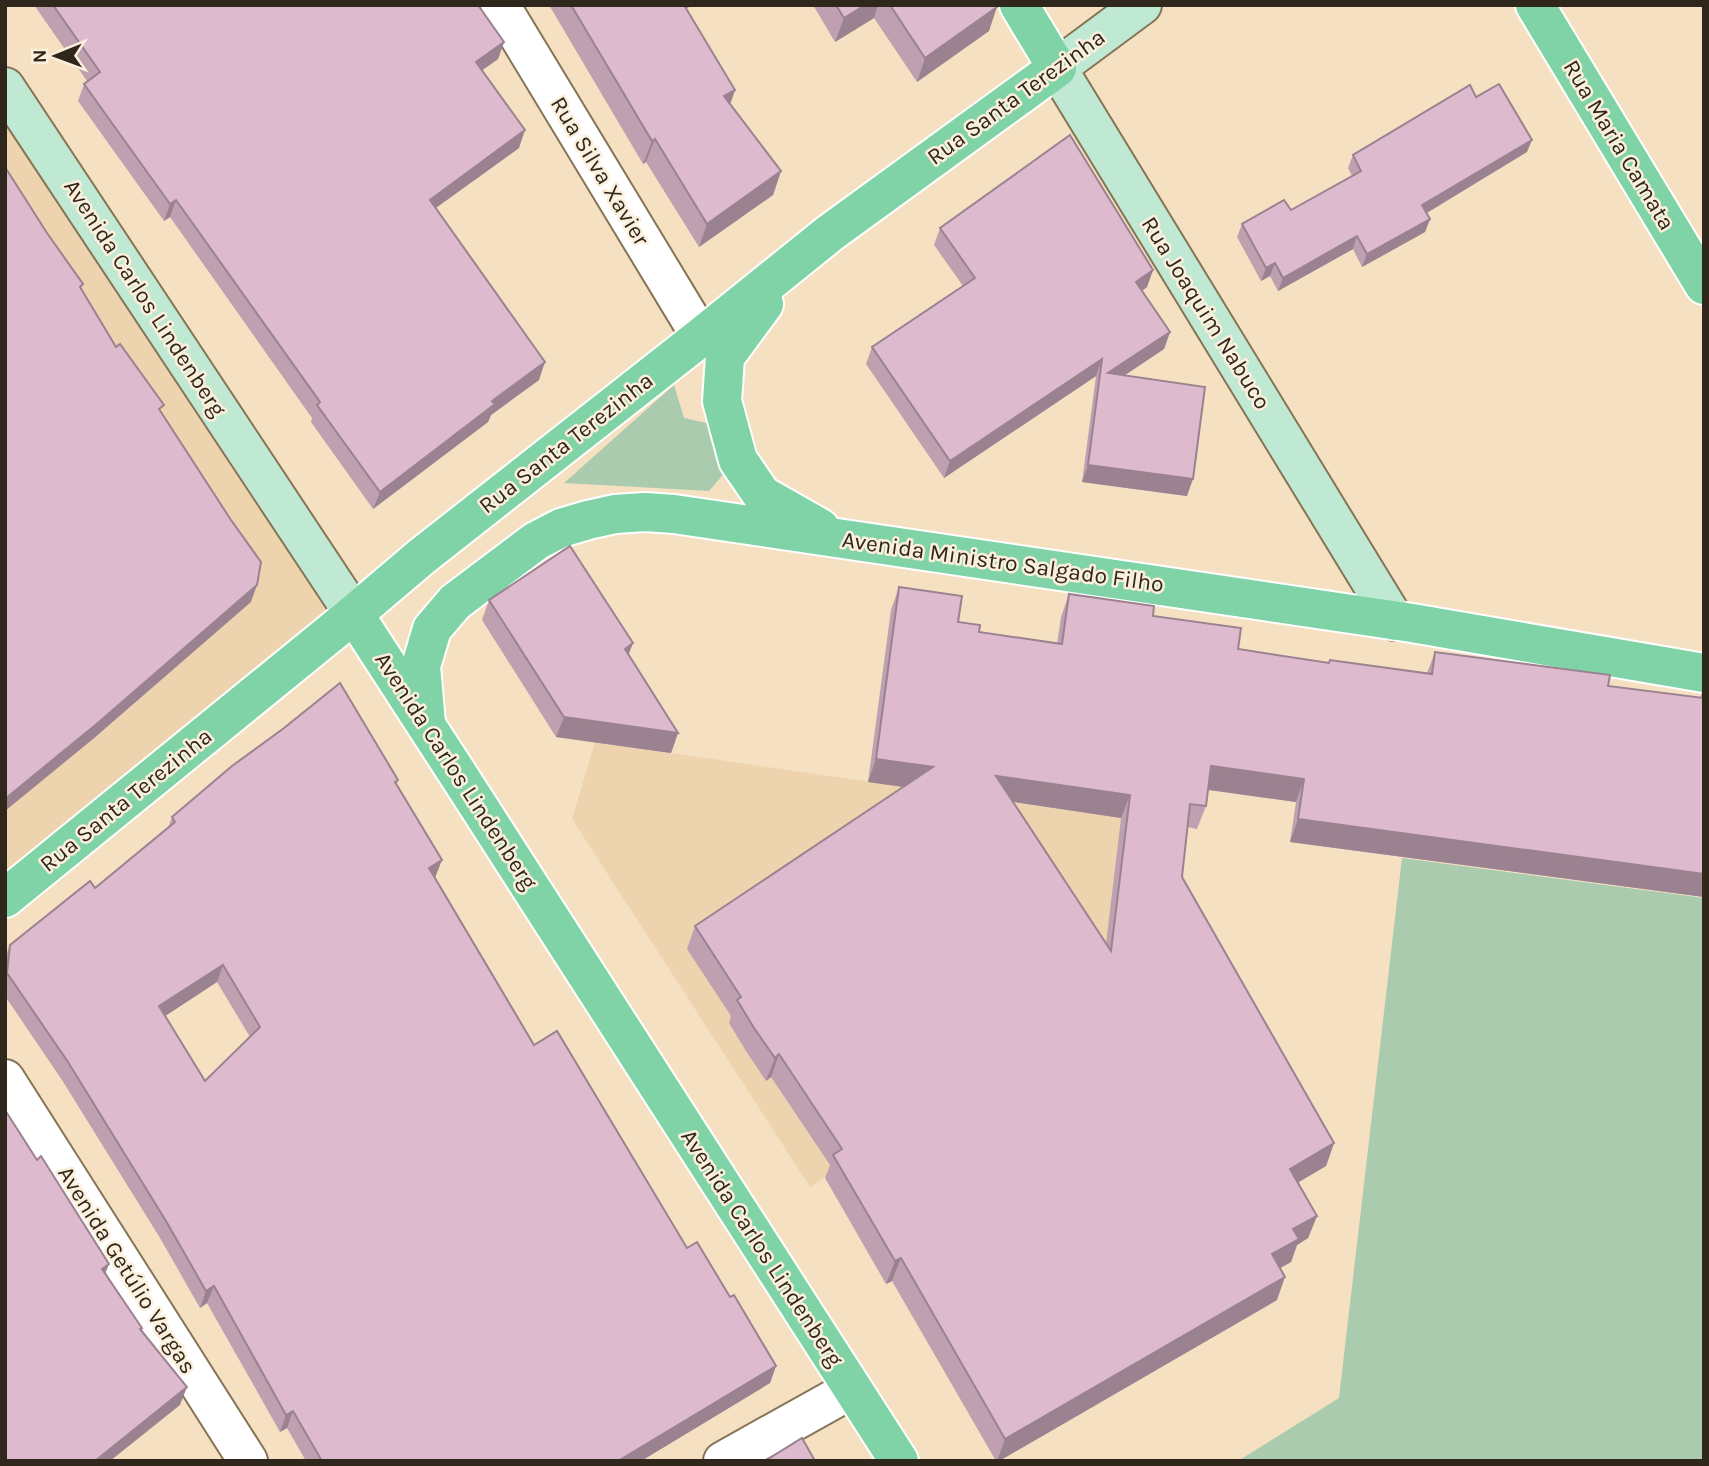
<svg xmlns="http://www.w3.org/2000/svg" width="1709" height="1466" viewBox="0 0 1709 1466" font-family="Karla,sans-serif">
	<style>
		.built { fill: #edd4af }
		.green { fill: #abcbaf }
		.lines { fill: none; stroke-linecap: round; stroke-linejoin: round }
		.street-casing { stroke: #867457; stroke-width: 42 }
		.secondary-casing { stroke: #867457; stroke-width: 42 }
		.primary-casing { stroke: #fff; stroke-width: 42 }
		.street { stroke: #fff; stroke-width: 38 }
		.secondary { stroke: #bfe9d3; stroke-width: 38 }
		.primary { stroke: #7fd3a6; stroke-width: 38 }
		.wall { fill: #bea0b0; fill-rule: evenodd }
		.shaded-wall { fill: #9b8290 }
		.building { fill: #ddbacd; stroke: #9b8290; stroke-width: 2; fill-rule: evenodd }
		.labels { text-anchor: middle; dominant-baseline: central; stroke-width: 5; stroke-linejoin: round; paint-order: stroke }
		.street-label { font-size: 23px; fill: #2f271b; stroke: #fcefdc }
	</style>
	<rect width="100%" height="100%" fill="#f5e1c1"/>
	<g class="built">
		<path d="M 5,87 L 354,614 L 5,898 Z"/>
		<path d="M 595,742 L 1121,818 L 1101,992 L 810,1187 L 572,819 Z"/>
	</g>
	<g class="green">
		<path d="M 674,385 L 684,418 L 715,425 L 727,470 L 709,491 L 564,483 Z"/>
		<path d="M 1402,858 L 1704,898 L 1704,1461 L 1238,1461 L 1339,1398 Z"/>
	</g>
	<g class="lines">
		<defs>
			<g id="street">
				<path d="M 500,5 L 701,337"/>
				<path d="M 5,1079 L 248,1461"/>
				<path d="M 723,1461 L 852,1389"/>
			</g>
			<g id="secondary">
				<path d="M 1142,5 L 1057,68 L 1395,621"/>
				<path d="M 5,87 L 354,614"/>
			</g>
			<g id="primary">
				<path d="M 1535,5 L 1704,285"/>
				<path d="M 764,304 L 725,357 L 722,401 L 738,460 L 762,495 L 820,528"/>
				<path d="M 354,614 L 459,776 L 899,1461"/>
				<path d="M 426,724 L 421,666 L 432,629 L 455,602 L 536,541 L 561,528 L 588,520 L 615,514 L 645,512 L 674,514 L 1412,623 L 1704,673"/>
				<path d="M 5,898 L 354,614 L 421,557 L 701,337 L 830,233 L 1057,68 L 1019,5"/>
			</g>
		</defs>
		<use href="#street" class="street-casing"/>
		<use href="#secondary" class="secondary-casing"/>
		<use href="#primary" class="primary-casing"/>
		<use href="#street" class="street"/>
		<use href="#secondary" class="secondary"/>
		<use href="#primary" class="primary"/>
	</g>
	<g class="wall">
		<path d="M 34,5 L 478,5 L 504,42 L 498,59 L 482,70 L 519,148 L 436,208 L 539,380 L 491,415 L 488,422 L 373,509 L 311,422 L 312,418 L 170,217 L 164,221 L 78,101 L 84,84 L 87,81 Z"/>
		<path d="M 549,5 L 692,5 L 686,9 L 735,90 L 730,104 L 781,171 L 773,195 L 699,247 L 646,162 L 643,164 Z"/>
		<path d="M 813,5 L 996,5 L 989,31 L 917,82 L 874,18 L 835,42 Z"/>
		<path d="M 1476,97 L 1527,152 L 1427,213 L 1430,219 L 1425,232 L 1362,267 L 1353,249 L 1278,291 L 1270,276 L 1261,281 L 1237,237 L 1242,224 L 1291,210 L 1352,176 L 1348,168 L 1353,155 Z"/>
		<path d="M 940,228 L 1153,270 L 1147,287 L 1142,291 L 1170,332 L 1164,349 L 1124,376 L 1187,496 L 1082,482 L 1096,376 L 944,478 L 866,364 L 872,347 L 963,286 L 934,245 Z"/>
		<path d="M 899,587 L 958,622 L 979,632 L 1057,644 L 1061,617 L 1069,594 L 1153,616 L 1238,649 L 1328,663 L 1330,660 L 1427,673 L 1435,652 L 1608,686 L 1700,698 L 1704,686 L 1704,897 L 1290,842 L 1296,802 L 1208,790 L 1206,806 L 1197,829 L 1187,827 L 1182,877 L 1334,1143 L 1326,1166 L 1298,1182 L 1317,1216 L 1308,1238 L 1297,1245 L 1291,1262 L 1280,1268 L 1277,1300 L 999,1461 L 996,1461 L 892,1281 L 886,1284 L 825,1178 L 830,1165 L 771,1077 L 766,1081 L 746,1051 L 729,1023 L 731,1016 L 687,949 L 695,926 L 904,787 L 868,782 L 891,610 ZM 1013,802 L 1121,818 L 1106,944 Z"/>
		<path d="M 489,600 L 678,733 L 671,753 L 556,737 L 482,620 Z"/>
		<path d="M 398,780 L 396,785 L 435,878 L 534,1045 L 687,1248 L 730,1297 L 776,1366 L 770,1383 L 641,1461 L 306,1461 L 287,1428 L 280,1432 L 207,1303 L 200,1308 L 160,1238 L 62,1080 L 5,996 L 5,958 L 10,945 L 95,888 L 168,828 L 172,817 ZM 217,982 L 250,1037 L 205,1081 L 165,1016 Z"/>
	</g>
	<g class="shaded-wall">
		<path d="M 674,5 L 692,5 L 669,19 Z"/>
		<path d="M 865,5 L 878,5 L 874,18 L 835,42 L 844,18 Z"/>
		<path d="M 997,7 L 989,31 L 917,82 L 925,58 Z"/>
		<path d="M 504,42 L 498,59 L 470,79 L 476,62 Z"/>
		<path d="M 735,90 L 727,113 L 724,96 Z"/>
		<path d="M 525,130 L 519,148 L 423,217 L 430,200 Z"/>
		<path d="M 655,139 L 646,162 L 643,164 L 652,141 Z"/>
		<path d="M 1532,140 L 1527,152 L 1418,218 L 1422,205 Z"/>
		<path d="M 781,171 L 773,195 L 699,247 L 707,224 Z"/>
		<path d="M 176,200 L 170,217 L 164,221 L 170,204 Z"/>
		<path d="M 1430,219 L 1425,232 L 1362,267 L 1367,254 Z"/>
		<path d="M 1357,236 L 1353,249 L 1278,291 L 1283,278 Z"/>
		<path d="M 1275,263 L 1270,276 L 1261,281 L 1266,268 Z"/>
		<path d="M 1153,270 L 1147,287 L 1130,299 L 1136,282 Z"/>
		<path d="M 1170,332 L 1164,349 L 1102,390 L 1108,373 Z"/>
		<path d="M 1102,359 L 1096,376 L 944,478 L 950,461 Z"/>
		<path d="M 545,362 L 539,380 L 491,415 L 488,422 L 373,509 L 380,492 L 492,401 Z"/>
		<path d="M 1088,465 L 1193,479 L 1187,496 L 1082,482 Z"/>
		<path d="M 257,585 L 251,602 L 93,739 L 5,811 L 5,799 Z"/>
		<path d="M 633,643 L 625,664 L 625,649 Z"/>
		<path d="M 564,717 L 678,733 L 671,753 L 556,737 Z"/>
		<path d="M 876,759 L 933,767 L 925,790 L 868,782 Z"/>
		<path d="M 1211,766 L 1304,779 L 1296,802 L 1203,789 Z"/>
		<path d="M 996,776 L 1130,795 L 1121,818 L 988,798 Z"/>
		<path d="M 1298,819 L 1704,874 L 1704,897 L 1290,842 Z"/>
		<path d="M 442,860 L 435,878 L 429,868 Z"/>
		<path d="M 223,965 L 217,982 L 153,1024 L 159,1006 Z"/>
		<path d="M 779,1054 L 771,1077 L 766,1081 L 775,1058 Z"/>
		<path d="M 1334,1143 L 1326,1166 L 1282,1192 L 1290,1169 Z"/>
		<path d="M 1317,1216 L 1308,1238 L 1297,1245 L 1291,1262 L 1264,1277 L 1272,1254 L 1293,1229 Z"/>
		<path d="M 901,1258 L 892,1281 L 886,1284 L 895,1261 Z"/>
		<path d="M 109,1264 L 102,1282 L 102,1269 Z"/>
		<path d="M 1285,1277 L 1277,1300 L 999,1461 L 997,1461 L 1005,1439 Z"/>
		<path d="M 214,1286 L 207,1303 L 200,1308 L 206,1291 Z"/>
		<path d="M 776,1366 L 770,1383 L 641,1461 L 618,1461 Z"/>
		<path d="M 187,1387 L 180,1405 L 110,1461 L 95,1461 Z"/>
		<path d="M 293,1411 L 287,1428 L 280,1432 L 286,1415 Z"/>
	</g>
	<g class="building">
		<path d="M 53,5 L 478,5 L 504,42 L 476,62 L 525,130 L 430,200 L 545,362 L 492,401 L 495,404 L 380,492 L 317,405 L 320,402 L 176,200 L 170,204 L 84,84 L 100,72 Z"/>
		<path d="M 571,5 L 684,5 L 735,90 L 724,96 L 781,171 L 707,224 L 655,139 L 652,141 Z"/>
		<path d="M 836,5 L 865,5 L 844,18 Z"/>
		<path d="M 890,5 L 996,5 L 997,7 L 925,58 Z"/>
		<path d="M 1499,84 L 1532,140 L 1422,205 L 1430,219 L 1367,254 L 1357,236 L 1283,278 L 1275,263 L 1266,268 L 1242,224 L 1284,200 L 1291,210 L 1361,171 L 1353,155 L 1470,85 L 1476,97 Z"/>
		<path d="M 1070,135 L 1153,270 L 1136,282 L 1170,332 L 1108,373 L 1205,387 L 1193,479 L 1088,465 L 1102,359 L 950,461 L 872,347 L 975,278 L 940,228 Z"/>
		<path d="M 5,167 L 47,233 L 83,284 L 80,287 L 116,347 L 120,344 L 164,405 L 159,409 L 231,520 L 261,562 L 257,585 L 99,722 L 5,799 Z"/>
		<path d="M 570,546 L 633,643 L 625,649 L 678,733 L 564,717 L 489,600 Z"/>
		<path d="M 899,587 L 962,596 L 958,622 L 980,625 L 979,632 L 1062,644 L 1069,594 L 1154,606 L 1153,616 L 1241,628 L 1238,649 L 1329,663 L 1330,660 L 1432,674 L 1435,652 L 1610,675 L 1608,686 L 1703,698 L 1704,693 L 1704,874 L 1298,819 L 1304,779 L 1211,766 L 1206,806 L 1190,804 L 1182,877 L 1334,1143 L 1290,1169 L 1317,1216 L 1293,1229 L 1299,1239 L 1272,1254 L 1285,1277 L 1005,1439 L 901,1258 L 895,1261 L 833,1155 L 842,1149 L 779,1054 L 775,1058 L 754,1028 L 737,1000 L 741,997 L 695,926 L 933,767 L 876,759 ZM 996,776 L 1130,795 L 1111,951 Z"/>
		<path d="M 340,683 L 398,780 L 395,782 L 442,860 L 429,868 L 534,1045 L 557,1031 L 687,1248 L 697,1242 L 730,1297 L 734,1295 L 776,1366 L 618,1461 L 322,1461 L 293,1411 L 286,1415 L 214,1286 L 206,1291 L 166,1221 L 68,1062 L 7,973 L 10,945 L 90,881 L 95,888 L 175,822 L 172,817 L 232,766 L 284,728 ZM 223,965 L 260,1027 L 205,1081 L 159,1006 Z"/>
		<path d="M 5,1110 L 37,1160 L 41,1156 L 109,1264 L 102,1269 L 142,1328 L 140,1329 L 187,1387 L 95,1461 L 5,1461 Z"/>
		<path d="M 802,1438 L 815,1461 L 765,1461 Z"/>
	</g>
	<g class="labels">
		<g class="street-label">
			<text transform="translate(1016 97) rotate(-36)">Rua Santa Terezinha</text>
			<text transform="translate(1619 145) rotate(59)">Rua Maria Camata</text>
			<text transform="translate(600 171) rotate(59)">Rua Silva Xavier</text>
			<text transform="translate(145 298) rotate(57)">Avenida Carlos Lindenberg</text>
			<text transform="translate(1206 313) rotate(58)">Rua Joaquim Nabuco</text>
			<text transform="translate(566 443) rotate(-38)">Rua Santa Terezinha</text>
			<text transform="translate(1003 562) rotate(8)">Avenida Ministro Salgado Filho</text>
			<text transform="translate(456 771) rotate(57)">Avenida Carlos Lindenberg</text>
			<text transform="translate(126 800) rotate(-39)">Rua Santa Terezinha</text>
			<text transform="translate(762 1248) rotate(57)">Avenida Carlos Lindenberg</text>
			<text transform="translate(127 1270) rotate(58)">Avenida Getúlio Vargas</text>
		</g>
	</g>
	<rect width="1709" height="1466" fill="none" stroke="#2f271b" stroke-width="14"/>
	<g transform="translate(56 56) rotate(269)" stroke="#fcefdc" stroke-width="5" paint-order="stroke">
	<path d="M0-5L12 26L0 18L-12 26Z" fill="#2f271b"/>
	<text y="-10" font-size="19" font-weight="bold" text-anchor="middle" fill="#2f271b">N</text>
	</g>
</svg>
